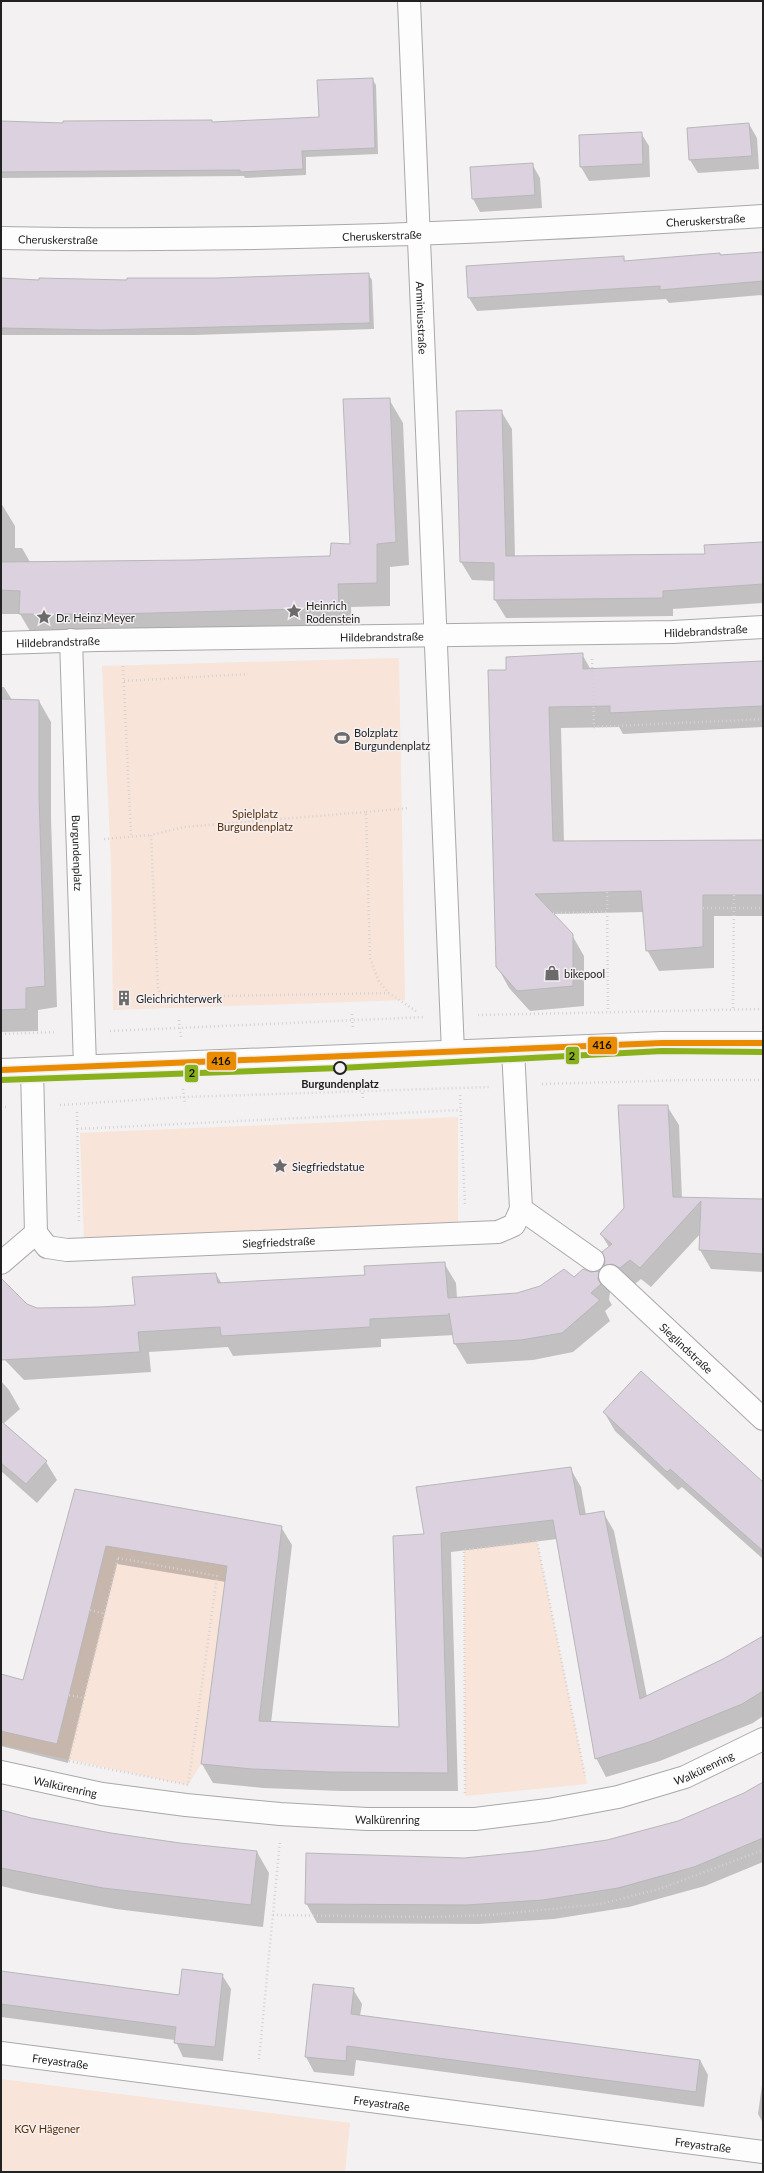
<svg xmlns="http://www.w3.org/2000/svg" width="764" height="2173" viewBox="0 0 764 2173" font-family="Lato,sans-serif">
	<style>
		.green { fill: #f8e4d8 }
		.shadow { fill: #0003 }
		.building { fill: #dbd1df; stroke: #b8b7b8 }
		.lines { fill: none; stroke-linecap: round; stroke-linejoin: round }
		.street-casing { stroke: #aaa8a9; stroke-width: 24 }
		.secondary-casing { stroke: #aaa8a9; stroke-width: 24 }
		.path { stroke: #d4d2d3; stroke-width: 2.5; stroke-dasharray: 1 3; stroke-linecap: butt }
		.street { stroke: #fdfdfd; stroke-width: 22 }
		.secondary { stroke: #fdfdfd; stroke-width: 22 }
		.bus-1-casing { stroke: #f4f0f2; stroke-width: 9 }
		.bus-1 { stroke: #e98c02; stroke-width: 6 }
		.tram-1-casing { stroke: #f4f0f2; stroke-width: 9 }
		.tram-1 { stroke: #89b11b; stroke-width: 6 }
		.stop-dot { fill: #f4f0f2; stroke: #232223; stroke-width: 2 }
		.labels { text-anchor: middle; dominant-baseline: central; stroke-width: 3; stroke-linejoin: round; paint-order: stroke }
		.street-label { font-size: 11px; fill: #232223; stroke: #f4f0f2 }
		.poi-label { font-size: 11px; fill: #232223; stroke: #f4f0f2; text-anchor: start }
		.park-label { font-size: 11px; fill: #5b2d03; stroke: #f4f0f2 }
		.stop-label { font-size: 11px; font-weight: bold; fill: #232223; stroke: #f4f0f2 }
		.line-badge { stroke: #f4f0f2; stroke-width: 1.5 }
		.pale-badge-label { font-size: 11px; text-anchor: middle; font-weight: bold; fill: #111 }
	</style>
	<rect width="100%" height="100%" fill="#f3f1f2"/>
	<g class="green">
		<path d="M 399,658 L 405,1000 L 113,1010 L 111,864 L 102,666 Z"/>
		<path d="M 458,1117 L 458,1224 L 84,1239 L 80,1133 Z"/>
		<path d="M 537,1541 L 587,1784 L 465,1796 L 464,1550 Z"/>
		<path d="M 106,1545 L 228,1566 L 201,1764 L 188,1785 L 1,1745 L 1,1731 L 57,1744 Z"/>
		<path d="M 1,2079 L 350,2123 L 345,2172 L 1,2172 Z"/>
	</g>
	<g class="shadow">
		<path d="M 372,79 L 376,85 L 378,154 L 306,157 L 306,175 L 245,178 L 244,176 L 1,178 L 1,123 L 64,124 L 212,123 L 320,118 Z"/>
		<path d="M 749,124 L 757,138 L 759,169 L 698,173 L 690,160 Z"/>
		<path d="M 641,133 L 649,146 L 650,177 L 589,181 L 581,167 L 580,136 Z"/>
		<path d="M 532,164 L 540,178 L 542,208 L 480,212 L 473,199 Z"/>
		<path d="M 763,253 L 763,298 L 761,295 L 669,303 L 666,299 L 477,311 L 469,298 L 467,267 L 623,258 L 626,262 L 720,254 L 721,256 Z"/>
		<path d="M 368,274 L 372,280 L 374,329 L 195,335 L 1,335 L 1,280 L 40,282 L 128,281 Z"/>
		<path d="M 389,399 L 403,423 L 409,565 L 390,567 L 390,606 L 351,607 L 352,632 L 34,638 L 20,614 L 1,614 L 1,503 L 15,526 L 15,548 L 22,548 L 30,562 L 192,561 L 331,557 L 351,545 Z"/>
		<path d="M 501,411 L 512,429 L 515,557 L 706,555 L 763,543 L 763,603 L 673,609 L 673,616 L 506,618 L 495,600 L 495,581 L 472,580 L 461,562 L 457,412 Z"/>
		<path d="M 582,654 L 591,670 L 763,662 L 763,727 L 623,734 L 619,727 L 561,728 L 564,842 L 763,840 L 763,916 L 714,916 L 714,968 L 659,971 L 647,950 L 644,912 L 552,914 L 572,935 L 584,956 L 584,1006 L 530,1011 L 509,988 L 497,966 L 507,671 Z"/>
		<path d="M 1,687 L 4,687 L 12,700 L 39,701 L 51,722 L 51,818 L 57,1007 L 38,1010 L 38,1031 L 1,1032 Z"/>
		<path d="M 667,1106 L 679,1125 L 682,1199 L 763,1199 L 763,1272 L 711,1269 L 700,1250 L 701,1233 L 651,1287 L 641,1279 L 631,1287 L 616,1285 L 605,1265 L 609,1247 L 601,1234 L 625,1209 Z"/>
		<path d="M 444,1263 L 456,1283 L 457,1298 L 517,1294 L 599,1272 L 610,1292 L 609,1300 L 612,1305 L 605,1311 L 610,1321 L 573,1352 L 533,1360 L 467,1364 L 455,1344 L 454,1335 L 381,1339 L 381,1347 L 233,1356 L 228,1347 L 149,1352 L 151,1372 L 24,1380 L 1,1356 L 1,1298 L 36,1309 L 136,1306 L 216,1274 L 222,1284 L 366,1276 Z"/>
		<path d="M 1,1381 L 9,1390 L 20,1409 L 3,1424 L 46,1462 L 57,1480 L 37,1503 L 1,1471 Z"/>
		<path d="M 604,1412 L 763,1485 L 763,1559 L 682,1487 L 678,1490 L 615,1431 Z"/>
		<path d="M 570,1468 L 581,1487 L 586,1515 L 603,1512 L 614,1531 L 647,1697 L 723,1660 L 763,1637 L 763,1716 L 753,1723 L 660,1761 L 606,1777 L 596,1758 L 557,1539 L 451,1552 L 458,1791 L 341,1791 L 263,1788 L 213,1783 L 202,1764 L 226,1582 L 117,1564 L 68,1763 L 1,1746 L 1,1675 L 23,1681 L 75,1490 L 281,1527 L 292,1545 L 271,1723 L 400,1728 L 426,1535 Z"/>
		<path d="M 763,1783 L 763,1862 L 705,1886 L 629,1907 L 554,1919 L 478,1924 L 317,1923 L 306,1903 L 464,1859 L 534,1852 L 608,1841 L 678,1822 L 744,1794 Z"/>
		<path d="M 1,1810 L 31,1819 L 111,1834 L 180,1844 L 257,1852 L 269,1873 L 263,1927 L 116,1909 L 31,1893 L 1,1886 Z"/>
		<path d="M 1,1972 L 180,1996 L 222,1975 L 231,1989 L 223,2061 L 183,2057 L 175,2040 L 1,2017 Z"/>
		<path d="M 353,1989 L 362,2004 L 360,2016 L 700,2060 L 708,2075 L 704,2107 L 356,2060 L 354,2076 L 314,2072 L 306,2057 Z"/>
		<path d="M 763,2078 L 763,2123 L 758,2114 Z"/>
	</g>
	<g class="building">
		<path d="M 373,78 L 375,148 L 302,151 L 303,169 L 240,172 L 240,170 L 1,172 L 1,121 L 63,123 L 63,121 L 212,120 L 212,122 L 319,117 L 317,80 Z"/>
		<path d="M 749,123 L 752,156 L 689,160 L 687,128 Z"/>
		<path d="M 642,132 L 643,164 L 580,167 L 579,135 Z"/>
		<path d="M 533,163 L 535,195 L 472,199 L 470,167 Z"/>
		<path d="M 763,252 L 763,281 L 660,290 L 660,286 L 468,298 L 466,266 L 624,256 L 624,261 L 720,253 L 720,255 Z"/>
		<path d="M 369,273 L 370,323 L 101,330 L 1,328 L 1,278 L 39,280 L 39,278 L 127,280 L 127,278 L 217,278 Z"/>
		<path d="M 390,398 L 396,542 L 377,544 L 377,583 L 338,584 L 339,608 L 116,614 L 19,614 L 20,591 L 1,590 L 1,562 L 192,560 L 330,556 L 331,543 L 350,544 L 343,399 Z"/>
		<path d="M 502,410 L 506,556 L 705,554 L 704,545 L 763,542 L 763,584 L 663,591 L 663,598 L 494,600 L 494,563 L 460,562 L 456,411 Z"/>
		<path d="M 583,653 L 583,669 L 763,661 L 763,706 L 610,713 L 610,706 L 549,707 L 553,841 L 763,840 L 763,895 L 703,895 L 703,947 L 646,951 L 641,891 L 535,894 L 573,934 L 573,986 L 517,991 L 496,967 L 488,670 L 506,670 L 506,657 Z"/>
		<path d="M 1,699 L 39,700 L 39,795 L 45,986 L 26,988 L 26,1009 L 1,1010 Z"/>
		<path d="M 618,1105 L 668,1105 L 673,1197 L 763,1199 L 763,1254 L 699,1250 L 701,1201 L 640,1268 L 630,1260 L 620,1268 L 612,1264 L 604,1266 L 605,1261 L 602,1252 L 612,1244 L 600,1234 L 624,1208 Z"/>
		<path d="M 445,1262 L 448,1298 L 517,1293 L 540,1286 L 564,1269 L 574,1277 L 583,1269 L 591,1272 L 599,1271 L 598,1279 L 601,1284 L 591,1293 L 600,1300 L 562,1333 L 521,1340 L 454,1344 L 449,1313 L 449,1315 L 370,1319 L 370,1327 L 221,1336 L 220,1327 L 138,1332 L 140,1352 L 1,1360 L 1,1278 L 27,1304 L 37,1308 L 99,1307 L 135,1305 L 132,1277 L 216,1273 L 218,1283 L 365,1275 L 364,1266 Z"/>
		<path d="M 641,1371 L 763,1482 L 763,1551 L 670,1469 L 667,1472 L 603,1412 Z"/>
		<path d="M 1,1421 L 47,1461 L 26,1484 L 1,1463 Z"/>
		<path d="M 571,1467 L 580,1515 L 604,1511 L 640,1699 L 723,1659 L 763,1636 L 763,1691 L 742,1704 L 649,1742 L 595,1759 L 553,1520 L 441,1533 L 448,1773 L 330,1772 L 252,1769 L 201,1764 L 227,1566 L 106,1546 L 57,1744 L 1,1731 L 1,1674 L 23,1680 L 75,1489 L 282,1526 L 259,1721 L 399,1727 L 393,1536 L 424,1534 L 416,1487 Z"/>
		<path d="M 763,1782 L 763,1838 L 694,1867 L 618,1888 L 543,1900 L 466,1905 L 305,1904 L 306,1853 L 464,1858 L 534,1851 L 607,1840 L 678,1821 L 744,1793 Z"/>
		<path d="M 1,1810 L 31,1818 L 111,1833 L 180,1843 L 257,1851 L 251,1905 L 103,1888 L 1,1868 Z"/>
		<path d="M 182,1969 L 223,1974 L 215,2047 L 174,2043 L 176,2027 L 1,2004 L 1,1971 L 179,1995 Z"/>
		<path d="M 313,1984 L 354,1988 L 351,2014 L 700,2060 L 696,2092 L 347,2046 L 346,2061 L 305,2057 Z"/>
	</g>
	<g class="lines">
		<defs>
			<g id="street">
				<path id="s1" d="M 409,1 L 453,1052"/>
				<path id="s2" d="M 1,238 C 255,243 510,232 763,216"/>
				<path id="s3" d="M 71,640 L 85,1066"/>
				<path id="s4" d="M 1,643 L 97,640 L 673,632 L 763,627"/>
				<path id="s5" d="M 32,1069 L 36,1233 L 47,1247 L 67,1250 L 498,1232 L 514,1225 L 521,1209 L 513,1049"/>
				<path d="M 521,1209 L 593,1260"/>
				<path d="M 1,1263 L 36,1233"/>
				<path id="s6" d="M 610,1276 L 763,1419"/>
				<path id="s7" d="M 1,1772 L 102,1794 L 186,1805 L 280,1814 L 367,1819 L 475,1819 L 548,1810 L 618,1797 L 685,1777 L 763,1739"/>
				<path id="s8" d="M 1,2053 L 763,2152"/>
			</g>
			<path id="secondary" d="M 1,1070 L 662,1043 L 763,1043"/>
		</defs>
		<use href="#street" class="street-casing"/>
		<use href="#secondary" class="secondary-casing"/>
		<g class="path">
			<path d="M 592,659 L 594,727 L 763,719"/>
			<path d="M 123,666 L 131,836"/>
			<path d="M 124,681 L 248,674"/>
			<path d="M 366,812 L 409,808"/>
			<path d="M 104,839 L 151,835"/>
			<path d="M 607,892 L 608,1011"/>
			<path d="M 703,908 L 763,908"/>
			<path d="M 553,913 L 607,912"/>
			<path d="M 389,993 L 166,997 L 161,995 L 158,989 L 151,835 L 184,827 L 366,812 L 370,958 L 379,982 L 389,993 L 416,1011"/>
			<path d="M 733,1008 L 734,895"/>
			<path d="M 352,1014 L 353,1029"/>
			<path d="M 478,1015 L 763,1009"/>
			<path d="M 179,1020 L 181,1037"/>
			<path d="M 110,1031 L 425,1017"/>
			<path d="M 1,1034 L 57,1032"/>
			<path d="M 361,1081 L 363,1099"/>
			<path d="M 542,1084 L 688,1080 L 763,1080"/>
			<path d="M 183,1089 L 185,1105"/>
			<path d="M 460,1095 L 465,1206"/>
			<path d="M 60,1105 L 184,1097 L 489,1087"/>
			<path d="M 1,1107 L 7,1107"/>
			<path d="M 77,1112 L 79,1224"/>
			<path d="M 77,1129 L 461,1110"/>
			<path d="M 118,1558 L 217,1576 L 188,1785 L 69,1761 Z"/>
			<path d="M 90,1610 L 105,1614"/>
			<path d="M 69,1695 L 84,1698"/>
			<path d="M 465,1793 L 464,1550 L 537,1541 L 585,1776"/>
			<path d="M 273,1915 L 428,1917 L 490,1915 L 601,1904 L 662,1888 L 763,1850"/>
			<path d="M 259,2059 L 280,1841"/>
		</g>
		<use href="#street" class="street"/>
		<use href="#secondary" class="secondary"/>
		<defs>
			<path id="bus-1" d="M 1,1070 L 662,1043 L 763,1043"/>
		</defs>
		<use href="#bus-1" class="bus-1-casing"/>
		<use href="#bus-1" class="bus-1"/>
		<defs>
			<path id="tram-1" d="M 1,1080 L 340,1068 L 662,1051 L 763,1052"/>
		</defs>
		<use href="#tram-1" class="tram-1-casing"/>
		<use href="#tram-1" class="tram-1"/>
	</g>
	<defs>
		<symbol id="sight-bare" viewBox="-9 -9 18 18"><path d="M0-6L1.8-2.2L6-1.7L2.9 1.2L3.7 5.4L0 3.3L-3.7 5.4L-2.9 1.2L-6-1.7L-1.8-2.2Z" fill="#6c6a6b" stroke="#f4f0f2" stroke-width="2.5" paint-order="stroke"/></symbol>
		<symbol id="stadium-bare" viewBox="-9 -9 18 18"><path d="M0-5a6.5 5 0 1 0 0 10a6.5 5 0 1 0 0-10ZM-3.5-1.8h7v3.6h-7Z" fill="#6c6a6b" stroke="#f4f0f2" stroke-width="2.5" paint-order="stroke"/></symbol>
		<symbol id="shop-bare" viewBox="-9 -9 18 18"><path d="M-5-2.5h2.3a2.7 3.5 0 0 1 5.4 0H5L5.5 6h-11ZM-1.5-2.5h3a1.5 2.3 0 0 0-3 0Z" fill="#6c6a6b" stroke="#f4f0f2" stroke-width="2.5" paint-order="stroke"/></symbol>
		<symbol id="building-bare" viewBox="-9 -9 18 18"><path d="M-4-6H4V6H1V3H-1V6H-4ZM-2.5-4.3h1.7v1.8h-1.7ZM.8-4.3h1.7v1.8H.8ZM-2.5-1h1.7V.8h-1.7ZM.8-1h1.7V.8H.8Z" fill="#6c6a6b" stroke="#f4f0f2" stroke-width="2.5" paint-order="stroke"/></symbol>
	</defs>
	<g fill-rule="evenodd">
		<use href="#sight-bare" x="283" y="600" width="22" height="22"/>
		<use href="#sight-bare" x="33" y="606" width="22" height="22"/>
		<use href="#stadium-bare" x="331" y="727" width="22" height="22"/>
		<use href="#shop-bare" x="541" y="962" width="22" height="22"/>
		<use href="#building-bare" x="113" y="987" width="22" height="22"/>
		<use href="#sight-bare" x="269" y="1155" width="22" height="22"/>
	</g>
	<circle class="stop-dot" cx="340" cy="1068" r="6"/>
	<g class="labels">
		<g class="street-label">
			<text stroke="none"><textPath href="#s2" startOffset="705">Cheruskerstraße</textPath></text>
			<text stroke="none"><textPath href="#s2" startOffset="381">Cheruskerstraße</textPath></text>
			<text stroke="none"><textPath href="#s2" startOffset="57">Cheruskerstraße</textPath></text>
			<text stroke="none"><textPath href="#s1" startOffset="317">Arminiusstraße</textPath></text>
			<text stroke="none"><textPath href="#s4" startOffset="705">Hildebrandstraße</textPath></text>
			<text stroke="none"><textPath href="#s4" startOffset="381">Hildebrandstraße</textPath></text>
			<text stroke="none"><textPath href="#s4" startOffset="57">Hildebrandstraße</textPath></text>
			<text stroke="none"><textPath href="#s3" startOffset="213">Burgundenplatz</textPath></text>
			<text stroke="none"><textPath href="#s5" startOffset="414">Siegfriedstraße</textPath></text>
			<text stroke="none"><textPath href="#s6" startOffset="105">Sieglindstraße</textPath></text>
			<text stroke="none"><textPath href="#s7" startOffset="713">Walkürenring</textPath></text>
			<text stroke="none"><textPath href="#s7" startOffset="66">Walkürenring</textPath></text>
			<text stroke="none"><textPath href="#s7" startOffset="390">Walkürenring</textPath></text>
			<text stroke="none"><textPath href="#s8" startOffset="60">Freyastraße</textPath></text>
			<text stroke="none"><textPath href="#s8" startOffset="384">Freyastraße</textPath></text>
			<text stroke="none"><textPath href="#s8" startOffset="708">Freyastraße</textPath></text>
		</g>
		<g class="poi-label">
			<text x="306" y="605">Heinrich<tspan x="306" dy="13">Rodenstein</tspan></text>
			<text x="56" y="617">Dr. Heinz Meyer</text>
			<text x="354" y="732">Bolzplatz<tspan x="354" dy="13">Burgundenplatz</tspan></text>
			<text x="564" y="973">bikepool</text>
			<text x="136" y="998">Gleichrichterwerk</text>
			<text x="292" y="1166">Siegfriedstatue</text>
		</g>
		<g class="park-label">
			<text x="255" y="813">Spielplatz<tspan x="255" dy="13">Burgundenplatz</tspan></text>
			<text x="47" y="2128">KGV Hägener</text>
		</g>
		<g class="stop-label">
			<text x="340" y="1083">Burgundenplatz</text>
		</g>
	</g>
	<g class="line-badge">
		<rect x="587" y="1036" width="31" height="19" rx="4" fill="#e98c02"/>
		<rect x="565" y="1046" width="15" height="19" rx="4" fill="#89b11b"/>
		<rect x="206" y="1051" width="31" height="20" rx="4" fill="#e98c02"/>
		<rect x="184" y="1064" width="15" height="19" rx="4" fill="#89b11b"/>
	</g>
	<g class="pale-badge-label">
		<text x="602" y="1049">416</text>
		<text x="572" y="1060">2</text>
		<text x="221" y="1065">416</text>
		<text x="192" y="1077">2</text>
	</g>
	<rect width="764" height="2173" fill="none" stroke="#232223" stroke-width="4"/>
</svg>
